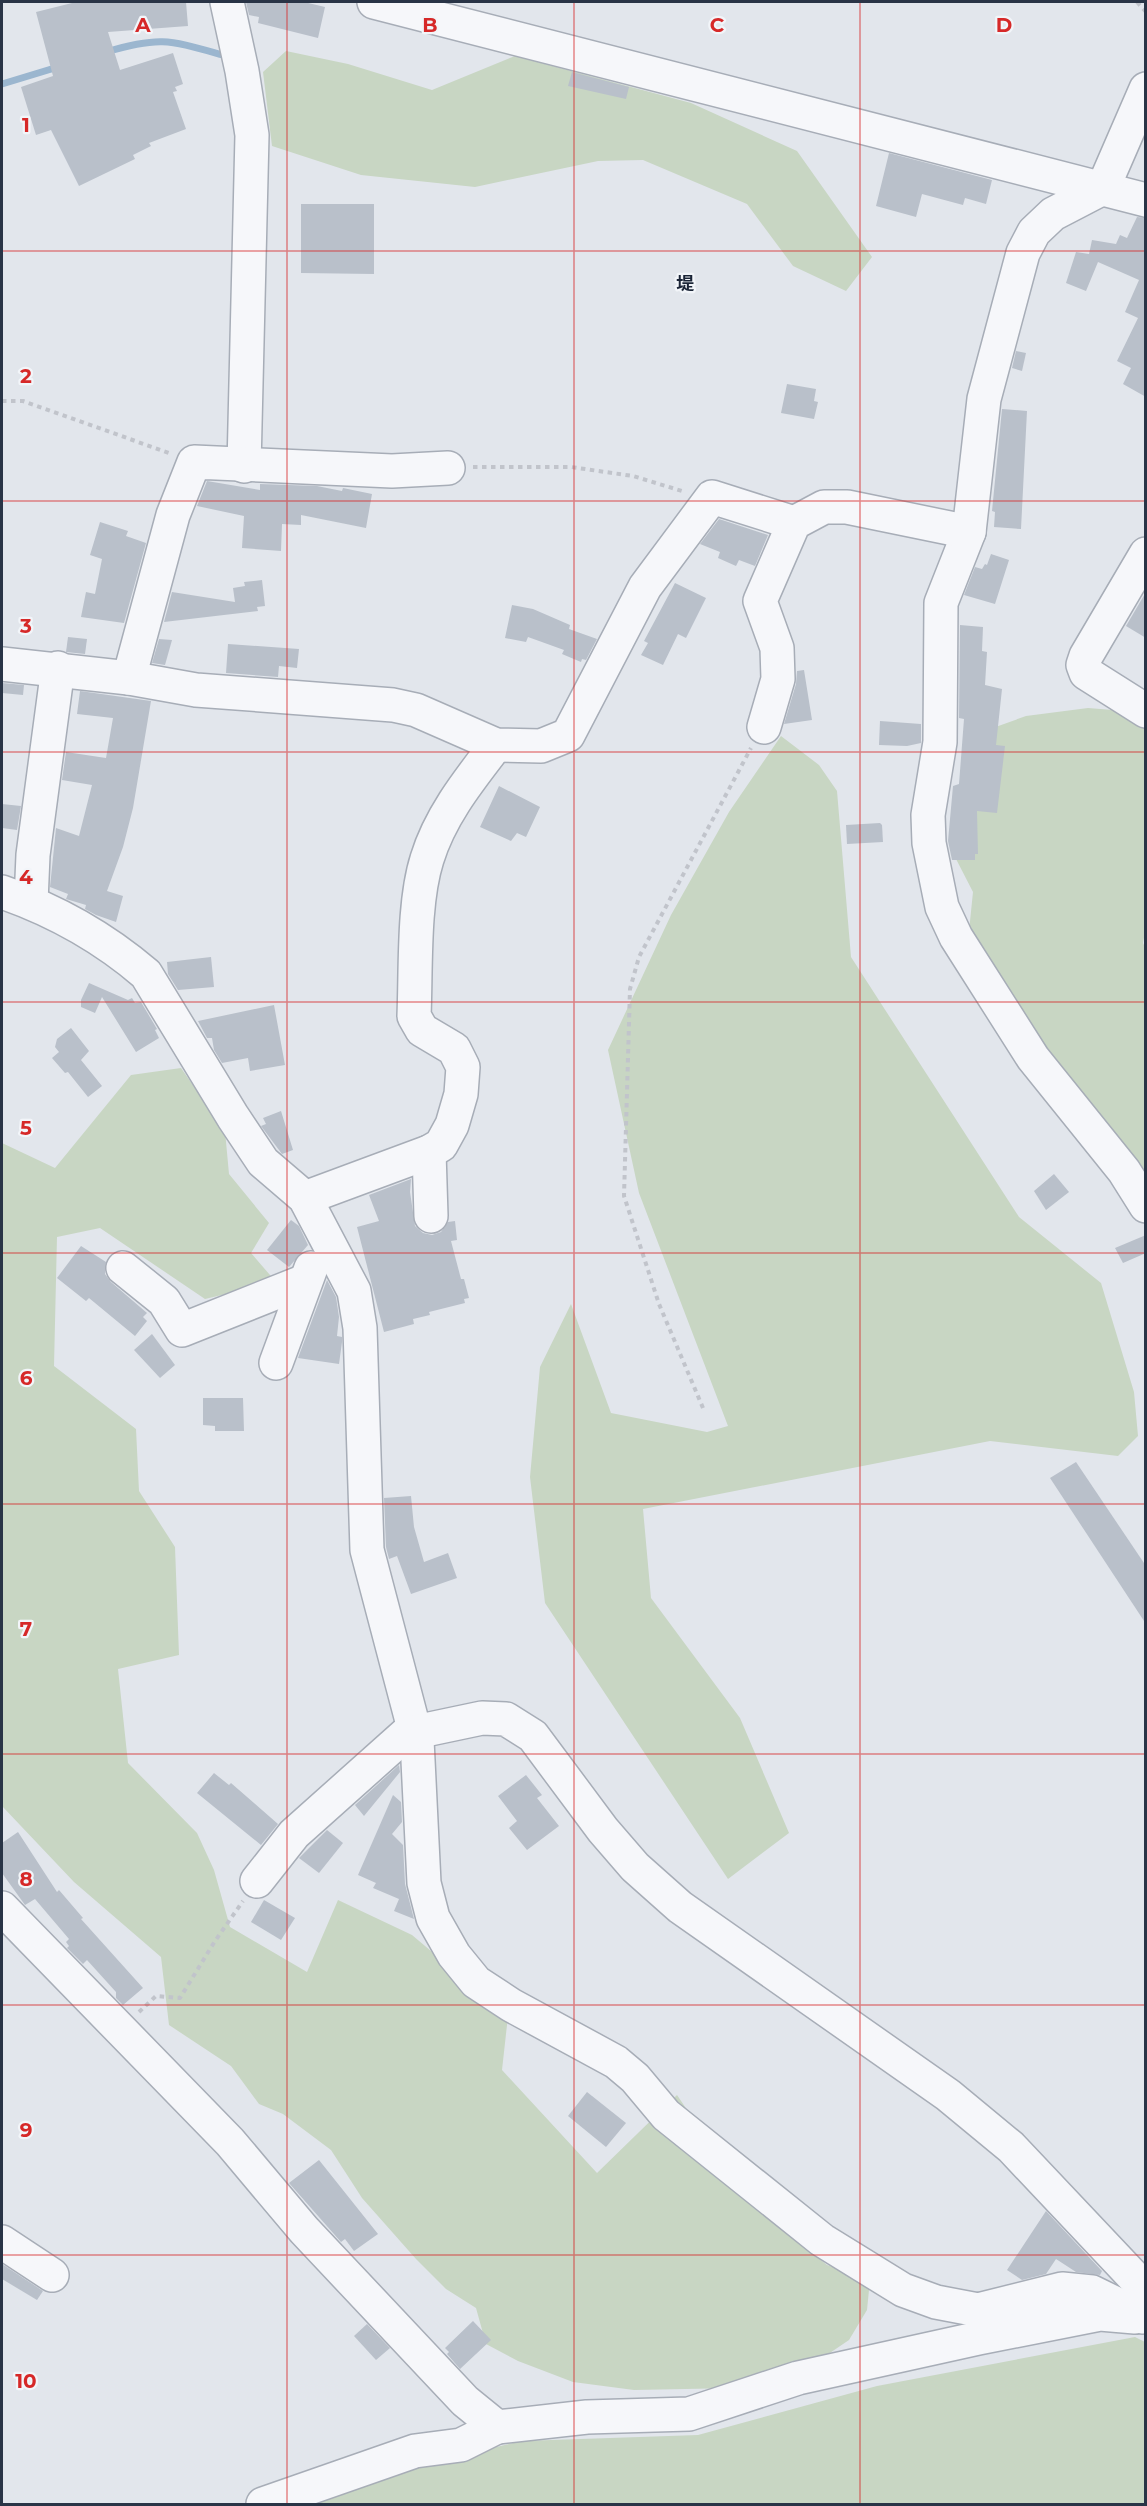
<svg xmlns="http://www.w3.org/2000/svg" width="1147" height="2506" viewBox="0 0 1147 2506" font-family="Montserrat,'Noto Sans JP',sans-serif">
	<style>
		.green { fill: #c8d6c3 }
		.lines { fill: none; stroke-linecap: round; stroke-linejoin: round }
		.stream { stroke: #9bb6cf; stroke-width: 7 }
		.building { fill: #b9c0ca }
		.minor-casing { stroke: #a7adb7; stroke-width: 36 }
		.path { stroke: #c1c4cb; stroke-width: 4; stroke-dasharray: 4.5 4.5; stroke-linecap: butt }
		.minor { stroke: #f6f7fa; stroke-width: 33 }
		.grid { fill: none; stroke: #d62828; stroke-width: 1.5; stroke-opacity: 0.55 }
		.labels { text-anchor: middle; dominant-baseline: central; stroke-width: 4.5; stroke-linejoin: round; paint-order: stroke }
		.neighbourhood-label { font-size: 18px; font-weight: bold; fill: #1b2537; stroke: #f2f5f9 }
		.grid-label { font-size: 20px; text-anchor: middle; font-weight: bold; fill: #d62828; stroke: #f2f5f9; stroke-width: 4.5; stroke-linejoin: round; paint-order: stroke }
	</style>
	<rect width="100%" height="100%" fill="#e2e6ec"/>
	<g class="green">
		<path d="M 286,51 L 348,64 L 432,90 L 515,56 L 691,103 L 797,151 L 872,257 L 846,291 L 793,266 L 747,204 L 643,160 L 598,161 L 475,187 L 361,175 L 272,146 L 263,72 Z"/>
		<path d="M 1088,708 L 1138,712 L 1145,718 L 1146,927 L 1143,943 L 1146,949 L 1145,1199 L 969,931 L 973,892 L 955,857 L 990,729 L 1026,716 Z"/>
		<path d="M 781,736 L 819,765 L 837,791 L 851,957 L 1019,1217 L 1101,1283 L 1134,1392 L 1138,1436 L 1118,1456 L 990,1441 L 643,1509 L 651,1598 L 740,1718 L 789,1833 L 728,1879 L 545,1603 L 530,1477 L 540,1367 L 571,1304 L 611,1413 L 707,1432 L 728,1426 L 639,1193 L 608,1050 L 671,915 L 729,812 Z"/>
		<path d="M 181,1068 L 225,1131 L 229,1174 L 269,1223 L 251,1253 L 276,1282 L 205,1299 L 100,1228 L 57,1237 L 54,1366 L 136,1429 L 139,1491 L 175,1547 L 179,1655 L 118,1669 L 128,1763 L 197,1833 L 214,1870 L 230,1927 L 307,1972 L 338,1900 L 412,1935 L 508,2016 L 502,2070 L 597,2173 L 677,2095 L 750,2203 L 827,2265 L 870,2280 L 867,2310 L 849,2340 L 818,2361 L 736,2388 L 634,2390 L 573,2382 L 518,2361 L 486,2344 L 476,2308 L 446,2289 L 416,2259 L 362,2198 L 331,2150 L 283,2114 L 259,2104 L 231,2066 L 169,2025 L 161,1957 L 74,1882 L 2,1806 L 2,1143 L 55,1168 L 131,1075 Z"/>
		<path d="M 1135,2337 L 1145,2342 L 1145,2504 L 312,2504 L 359,2480 L 522,2441 L 698,2435 L 877,2386 Z"/>
	</g>
	<g class="lines">
		<g class="stream">
			<path d="M 106,52 C 160,36 169,40 223,55"/>
			<path d="M 2,84 L 58,67"/>
		</g>
	</g>
	<g class="building">
		<path d="M 76,2 L 186,2 L 188,26 L 108,32 L 120,70 L 173,53 L 183,84 L 175,87 L 177,91 L 173,92 L 186,129 L 149,143 L 151,146 L 133,155 L 135,159 L 79,186 L 51,130 L 36,135 L 21,87 L 53,76 L 36,12 Z"/>
		<path d="M 246,2 L 304,2 L 325,7 L 318,38 L 258,23 L 259,17 L 249,15 Z"/>
		<path d="M 572,72 L 629,87 L 626,99 L 568,86 Z"/>
		<path d="M 889,153 L 992,180 L 986,204 L 965,198 L 963,205 L 922,194 L 916,217 L 876,206 Z"/>
		<path d="M 301,204 L 374,204 L 374,274 L 301,273 Z"/>
		<path d="M 1137,217 L 1146,218 L 1146,397 L 1123,384 L 1131,368 L 1117,361 L 1138,318 L 1125,312 L 1139,280 L 1098,262 L 1086,291 L 1066,283 L 1076,252 L 1089,254 L 1092,240 L 1116,244 L 1120,235 L 1127,238 Z"/>
		<path d="M 1016,351 L 1026,353 L 1022,371 L 1012,368 Z"/>
		<path d="M 787,384 L 816,389 L 814,401 L 818,402 L 814,419 L 781,413 Z"/>
		<path d="M 1002,409 L 1027,411 L 1021,529 L 994,527 L 995,512 L 992,511 Z"/>
		<path d="M 207,481 L 260,490 L 260,484 L 317,486 L 342,491 L 343,488 L 372,494 L 366,528 L 301,515 L 301,525 L 282,524 L 281,551 L 242,548 L 244,516 L 197,506 Z"/>
		<path d="M 719,519 L 768,535 L 755,566 L 739,560 L 736,566 L 718,558 L 720,552 L 700,544 Z"/>
		<path d="M 100,522 L 128,531 L 126,536 L 146,543 L 124,623 L 81,617 L 86,592 L 95,594 L 102,559 L 90,555 Z"/>
		<path d="M 991,554 L 1009,560 L 995,604 L 964,595 L 975,567 L 982,569 L 985,564 L 987,565 Z"/>
		<path d="M 262,580 L 265,606 L 257,607 L 258,611 L 164,622 L 172,592 L 235,602 L 233,588 L 245,586 L 244,582 Z"/>
		<path d="M 675,583 L 706,598 L 686,638 L 678,634 L 663,665 L 641,655 L 648,643 L 644,641 Z"/>
		<path d="M 1146,592 L 1146,638 L 1126,626 Z"/>
		<path d="M 512,605 L 533,609 L 570,625 L 569,629 L 597,639 L 586,660 L 582,659 L 581,662 L 562,654 L 564,650 L 528,637 L 526,642 L 505,638 Z"/>
		<path d="M 960,625 L 983,627 L 982,651 L 987,652 L 985,685 L 1002,689 L 996,745 L 1005,746 L 997,813 L 977,811 L 978,854 L 975,854 L 975,860 L 952,860 L 948,841 L 953,786 L 959,784 L 964,719 L 959,718 Z"/>
		<path d="M 68,637 L 87,639 L 85,654 L 66,652 Z"/>
		<path d="M 159,639 L 172,640 L 165,665 L 152,663 Z"/>
		<path d="M 228,644 L 299,649 L 297,668 L 279,666 L 278,677 L 226,673 Z"/>
		<path d="M 804,670 L 812,720 L 784,724 L 796,684 L 797,671 Z"/>
		<path d="M 2,683 L 24,685 L 23,695 L 2,693 Z"/>
		<path d="M 80,691 L 151,701 L 133,808 L 123,847 L 107,891 L 123,896 L 116,922 L 96,915 L 85,909 L 86,905 L 66,899 L 68,894 L 50,887 L 56,828 L 79,836 L 92,785 L 62,780 L 66,752 L 106,758 L 113,718 L 77,714 Z"/>
		<path d="M 880,721 L 921,724 L 921,743 L 907,746 L 879,745 Z"/>
		<path d="M 499,786 L 540,807 L 526,837 L 517,833 L 511,841 L 480,827 Z"/>
		<path d="M 2,804 L 21,806 L 17,830 L 2,828 Z"/>
		<path d="M 880,823 L 882,825 L 883,842 L 847,844 L 846,825 Z"/>
		<path d="M 211,957 L 214,987 L 178,990 L 168,974 L 167,962 Z"/>
		<path d="M 89,983 L 128,1000 L 132,998 L 135,1003 L 141,1002 L 157,1029 L 155,1030 L 159,1038 L 136,1052 L 102,997 L 95,1013 L 81,1007 L 81,1000 Z"/>
		<path d="M 274,1005 L 285,1065 L 250,1071 L 248,1058 L 222,1063 L 214,1050 L 212,1038 L 207,1038 L 198,1021 Z"/>
		<path d="M 71,1028 L 89,1051 L 81,1060 L 102,1086 L 88,1097 L 68,1072 L 65,1073 L 52,1058 L 59,1052 L 55,1047 L 57,1039 Z"/>
		<path d="M 281,1111 L 293,1150 L 282,1154 L 261,1126 L 266,1124 L 263,1118 Z"/>
		<path d="M 1054,1174 L 1069,1192 L 1046,1210 L 1034,1191 Z"/>
		<path d="M 411,1179 L 410,1192 L 415,1226 L 423,1233 L 432,1235 L 441,1232 L 448,1222 L 455,1221 L 457,1240 L 451,1241 L 461,1279 L 464,1279 L 469,1298 L 464,1299 L 465,1303 L 429,1312 L 430,1315 L 413,1319 L 414,1324 L 384,1332 L 357,1227 L 379,1221 L 369,1195 Z"/>
		<path d="M 291,1220 L 299,1226 L 308,1245 L 289,1267 L 267,1250 Z"/>
		<path d="M 1146,1235 L 1146,1253 L 1123,1263 L 1115,1248 Z"/>
		<path d="M 81,1246 L 106,1262 L 105,1274 L 111,1282 L 147,1313 L 143,1317 L 147,1321 L 135,1336 L 89,1298 L 86,1301 L 57,1278 Z"/>
		<path d="M 327,1280 L 336,1297 L 339,1317 L 337,1336 L 342,1337 L 342,1342 L 339,1364 L 298,1358 Z"/>
		<path d="M 152,1334 L 175,1365 L 160,1378 L 134,1350 Z"/>
		<path d="M 203,1398 L 243,1398 L 244,1431 L 215,1431 L 215,1426 L 203,1425 Z"/>
		<path d="M 1076,1462 L 1146,1566 L 1146,1624 L 1050,1478 Z"/>
		<path d="M 411,1496 L 414,1527 L 424,1562 L 448,1553 L 457,1578 L 411,1594 L 397,1556 L 389,1559 L 386,1547 L 384,1498 Z"/>
		<path d="M 399,1765 L 400,1772 L 364,1816 L 355,1805 Z"/>
		<path d="M 214,1773 L 229,1785 L 231,1783 L 278,1824 L 261,1845 L 197,1793 Z"/>
		<path d="M 526,1775 L 542,1795 L 537,1798 L 559,1826 L 527,1850 L 509,1828 L 517,1821 L 498,1796 Z"/>
		<path d="M 393,1795 L 401,1802 L 402,1822 L 392,1834 L 403,1845 L 405,1884 L 414,1919 L 394,1911 L 399,1899 L 373,1888 L 376,1883 L 358,1875 Z"/>
		<path d="M 327,1830 L 343,1843 L 319,1873 L 299,1858 Z"/>
		<path d="M 18,1832 L 57,1892 L 59,1890 L 83,1918 L 81,1919 L 143,1988 L 123,2005 L 116,1998 L 116,1992 L 87,1960 L 83,1964 L 67,1948 L 69,1946 L 66,1942 L 69,1939 L 35,1899 L 25,1905 L 2,1873 L 2,1843 Z"/>
		<path d="M 264,1900 L 295,1918 L 281,1940 L 251,1922 Z"/>
		<path d="M 587,2092 L 626,2123 L 606,2147 L 568,2116 Z"/>
		<path d="M 319,2160 L 378,2234 L 354,2251 L 345,2239 L 341,2242 L 289,2183 Z"/>
		<path d="M 1046,2211 L 1102,2271 L 1100,2275 L 1076,2272 L 1056,2259 L 1046,2274 L 1022,2280 L 1007,2270 Z"/>
		<path d="M 2,2264 L 43,2291 L 37,2300 L 2,2279 Z"/>
		<path d="M 473,2321 L 491,2340 L 460,2369 L 447,2354 L 449,2352 L 445,2348 Z"/>
		<path d="M 367,2324 L 390,2348 L 376,2360 L 354,2336 Z"/>
	</g>
	<g class="lines">
		<defs>
			<g id="minor">
				<path d="M 227,2 L 242,71 L 252,135 L 244,466"/>
				<path d="M 374,2 L 1146,200"/>
				<path d="M 1146,89 L 1103,188 L 1053,214 L 1034,232 L 1023,253 L 984,399 L 969,532 L 941,603 L 940,742 L 928,815 L 929,843 L 942,907 L 956,937 L 1033,1058 L 1124,1171 L 1146,1206"/>
				<path d="M 1146,554 L 1086,656 L 1083,665 L 1086,673 L 1146,711"/>
				<path d="M 2,664 L 129,678 L 196,690 L 393,705 L 416,710 L 496,745 L 541,746 L 568,735 L 645,587 L 712,497 L 794,523"/>
				<path d="M 129,678 L 173,515 L 194,462 L 392,471 L 448,468"/>
				<path d="M 764,727 L 778,679 L 777,648 L 760,601 L 794,523 L 824,507 L 847,507 L 969,532"/>
				<path d="M 2,892 C 54,910 104,938 146,974 L 233,1117 L 263,1162 L 305,1198 L 354,1291 L 360,1328 L 367,1550 L 417,1740 L 424,1883 L 433,1918 L 454,1955 L 476,1982 L 511,2005 L 616,2062 L 635,2078 L 666,2115 L 822,2240 L 903,2290 L 936,2302 L 978,2310 L 1062,2289 L 1092,2292 L 1143,2317"/>
				<path d="M 31,902 L 33,855 L 58,668"/>
				<path d="M 429,1152 L 431,1216"/>
				<path d="M 305,1198 L 429,1152 L 441,1145 L 452,1125 L 461,1094 L 463,1067 L 454,1049 L 422,1030 L 414,1016 C 416,969 413,903 427,859 C 440,816 469,780 496,745"/>
				<path d="M 123,1268 L 164,1301 L 182,1330 L 305,1281"/>
				<path d="M 276,1363 L 311,1268"/>
				<path d="M 257,1881 L 294,1834 L 406,1734 L 482,1718 L 506,1719 L 533,1736 L 603,1830 L 635,1867 L 680,1907 L 948,2095 L 1011,2147 L 1146,2290"/>
				<path d="M 2,1908 L 230,2142 L 304,2230 L 465,2401 L 497,2427 L 587,2417 L 689,2414 L 798,2378 L 979,2338 L 1100,2314 L 1135,2317"/>
				<path d="M 2,2242 L 52,2275"/>
				<path d="M 263,2504 L 415,2451 L 461,2445 L 497,2427"/>
			</g>
		</defs>
		<use href="#minor" class="minor-casing"/>
		<g class="path">
			<path d="M 1137,2 L 1146,12"/>
			<path d="M 2,401 L 23,401 L 169,453"/>
			<path d="M 473,467 L 571,467 L 633,476 L 682,491"/>
			<path d="M 703,1408 L 659,1304 L 624,1196 L 630,989 L 639,957 L 751,748"/>
			<path d="M 139,2012 L 156,1996 L 180,1998 L 215,1941 L 243,1901"/>
		</g>
		<use href="#minor" class="minor"/>
	</g>
	<path class="grid" d="M 287,2 L 287,2504M 574,2 L 574,2504M 860,2 L 860,2504M 2,251 L 1146,251M 2,501 L 1146,501M 2,752 L 1146,752M 2,1002 L 1146,1002M 2,1253 L 1146,1253M 2,1504 L 1146,1504M 2,1754 L 1146,1754M 2,2005 L 1146,2005M 2,2255 L 1146,2255"/>
	<g class="labels">
		<g class="neighbourhood-label">
			<text x="685" y="284">堤</text>
		</g>
	</g>
	<g class="grid-label">
		<text x="143" y="32">A</text>
		<text x="430" y="32">B</text>
		<text x="717" y="32">C</text>
		<text x="1004" y="32">D</text>
		<text x="26" y="132">1</text>
		<text x="26" y="383">2</text>
		<text x="26" y="633">3</text>
		<text x="26" y="884">4</text>
		<text x="26" y="1135">5</text>
		<text x="26" y="1385">6</text>
		<text x="26" y="1636">7</text>
		<text x="26" y="1886">8</text>
		<text x="26" y="2137">9</text>
		<text x="26" y="2388">10</text>
	</g>
	<rect width="1147" height="2506" fill="none" stroke="#293446" stroke-width="6"/>
</svg>
